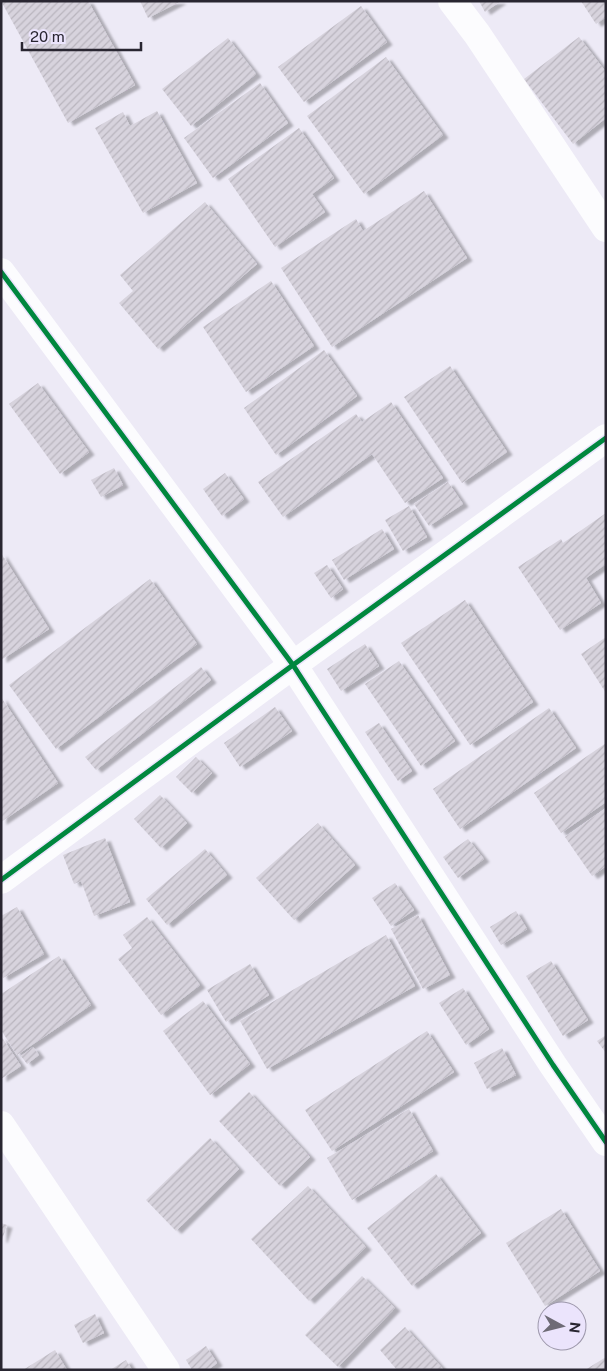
<svg xmlns="http://www.w3.org/2000/svg" width="607" height="1371" viewBox="0 0 607 1371" font-family="'Public Sans',sans-serif">
	<style>
		.building { fill: url(#building-hatch); filter: url(#shadow) }
		.lines { fill: none; stroke-linecap: round; stroke-linejoin: round }
		.street { stroke: #fcfcfe; stroke-width: 28 }
		.secondary { stroke: #fcfcfe; stroke-width: 28 }
		.cycleway-casing { stroke: #ebe4fc; stroke-width: 8 }
		.cycleway { stroke: #00873e; stroke-width: 5 }
	</style>
	<defs>
		<pattern id="building-hatch" width="6" height="6" patternUnits="userSpaceOnUse" patternTransform="scale(1.25)"><rect width="6" height="6" fill="#d7d3dd"/><path d="M-1 1l2-2M0 6l6-6M5 7l2-2" fill="none" stroke="#b9b5be"/></pattern>
		<filter id="shadow"><feDropShadow dx="5.5" dy="3" stdDeviation="1" flood-color="#0004"/></filter>
	</defs>
	<rect width="100%" height="100%" fill="#edeaf6"/>
	<g class="building">
		<path d="M 1,1 L 88,1 L 135,85 L 68,123 Z"/>
		<path d="M 140,1 L 181,1 L 148,18 Z"/>
		<path d="M 479,1 L 501,1 L 485,12 Z"/>
		<path d="M 581,1 L 606,1 L 606,17 L 596,24 Z"/>
		<path d="M 361,6 L 387,42 L 304,102 L 278,67 Z"/>
		<path d="M 579,37 L 606,72 L 606,118 L 573,144 L 524,79 Z"/>
		<path d="M 228,38 L 256,74 L 191,126 L 162,89 Z"/>
		<path d="M 386,57 L 443,135 L 364,194 L 307,116 Z"/>
		<path d="M 260,83 L 288,123 L 213,178 L 184,138 Z"/>
		<path d="M 157,111 L 197,183 L 143,213 L 95,128 L 123,112 L 130,126 Z"/>
		<path d="M 299,128 L 334,178 L 312,194 L 325,212 L 275,247 L 228,179 Z"/>
		<path d="M 424,191 L 467,258 L 332,347 L 281,268 L 356,219 L 363,231 Z"/>
		<path d="M 205,202 L 257,264 L 158,349 L 119,303 L 133,291 L 120,275 Z"/>
		<path d="M 271,281 L 314,346 L 246,392 L 203,327 Z"/>
		<path d="M 324,350 L 357,396 L 276,455 L 244,408 Z"/>
		<path d="M 450,366 L 507,452 L 462,483 L 404,397 Z"/>
		<path d="M 38,383 L 89,452 L 60,474 L 9,404 Z"/>
		<path d="M 391,402 L 443,478 L 405,503 L 372,454 L 283,517 L 258,482 L 356,414 L 362,422 Z"/>
		<path d="M 114,468 L 123,485 L 101,497 L 91,480 Z"/>
		<path d="M 225,473 L 244,499 L 222,516 L 203,489 Z"/>
		<path d="M 448,482 L 463,504 L 429,526 L 414,504 Z"/>
		<path d="M 409,506 L 427,537 L 403,551 L 385,520 Z"/>
		<path d="M 606,513 L 606,564 L 586,578 L 601,603 L 560,630 L 518,567 L 561,539 L 563,543 Z"/>
		<path d="M 382,529 L 394,549 L 344,580 L 332,560 Z"/>
		<path d="M 1,553 L 49,629 L 1,660 Z"/>
		<path d="M 327,565 L 343,589 L 331,598 L 314,573 Z"/>
		<path d="M 150,579 L 197,644 L 56,749 L 9,685 Z"/>
		<path d="M 465,600 L 533,702 L 470,745 L 401,643 Z"/>
		<path d="M 606,637 L 606,693 L 581,654 Z"/>
		<path d="M 365,644 L 379,666 L 341,691 L 327,669 Z"/>
		<path d="M 399,661 L 455,741 L 421,766 L 365,684 Z"/>
		<path d="M 201,667 L 211,680 L 96,770 L 85,757 Z"/>
		<path d="M 1,697 L 58,783 L 1,822 Z"/>
		<path d="M 275,707 L 292,731 L 240,767 L 224,743 Z"/>
		<path d="M 549,708 L 576,748 L 460,829 L 433,789 Z"/>
		<path d="M 379,723 L 412,771 L 398,781 L 365,732 Z"/>
		<path d="M 606,743 L 606,802 L 561,833 L 534,793 Z"/>
		<path d="M 196,757 L 212,773 L 192,793 L 176,777 Z"/>
		<path d="M 160,795 L 187,823 L 161,848 L 134,819 Z"/>
		<path d="M 606,808 L 606,866 L 592,876 L 565,837 Z"/>
		<path d="M 318,823 L 355,865 L 294,920 L 256,878 Z"/>
		<path d="M 105,838 L 130,902 L 94,916 L 81,881 L 74,884 L 63,855 Z"/>
		<path d="M 468,839 L 484,859 L 458,878 L 443,857 Z"/>
		<path d="M 205,849 L 227,875 L 167,925 L 146,899 Z"/>
		<path d="M 395,883 L 414,910 L 391,926 L 372,898 Z"/>
		<path d="M 17,907 L 44,954 L 3,978 L 1,974 L 1,916 Z"/>
		<path d="M 516,911 L 527,929 L 501,945 L 490,927 Z"/>
		<path d="M 418,915 L 450,975 L 423,989 L 391,929 Z"/>
		<path d="M 147,917 L 200,985 L 161,1015 L 118,959 L 132,948 L 123,935 Z"/>
		<path d="M 386,935 L 415,986 L 267,1069 L 240,1021 Z"/>
		<path d="M 59,956 L 91,1005 L 17,1055 L 1,1030 L 1,994 Z"/>
		<path d="M 551,961 L 588,1020 L 563,1036 L 526,976 Z"/>
		<path d="M 250,964 L 269,995 L 226,1022 L 207,990 Z"/>
		<path d="M 463,988 L 489,1029 L 466,1045 L 439,1003 Z"/>
		<path d="M 203,1001 L 250,1064 L 210,1095 L 163,1031 Z"/>
		<path d="M 427,1031 L 454,1072 L 332,1151 L 305,1110 Z"/>
		<path d="M 606,1035 L 606,1053 L 597,1041 Z"/>
		<path d="M 1,1036 L 21,1066 L 1,1079 Z"/>
		<path d="M 33,1047 L 39,1055 L 27,1064 L 21,1056 Z"/>
		<path d="M 502,1048 L 516,1075 L 487,1089 L 474,1063 Z"/>
		<path d="M 249,1092 L 310,1157 L 280,1186 L 219,1121 Z"/>
		<path d="M 409,1109 L 433,1151 L 352,1200 L 327,1158 Z"/>
		<path d="M 210,1138 L 239,1169 L 176,1231 L 146,1200 Z"/>
		<path d="M 436,1174 L 481,1233 L 412,1286 L 367,1228 Z"/>
		<path d="M 308,1186 L 366,1247 L 309,1301 L 251,1239 Z"/>
		<path d="M 561,1209 L 600,1271 L 545,1306 L 506,1243 Z"/>
		<path d="M 1,1223 L 7,1225 L 2,1240 L 1,1240 Z"/>
		<path d="M 362,1276 L 395,1308 L 338,1367 L 305,1335 Z"/>
		<path d="M 95,1314 L 104,1333 L 83,1343 L 74,1325 Z"/>
		<path d="M 405,1327 L 444,1370 L 397,1370 L 380,1350 Z"/>
		<path d="M 206,1346 L 217,1363 L 208,1370 L 192,1370 L 186,1360 Z"/>
		<path d="M 55,1350 L 67,1370 L 23,1370 Z"/>
		<path d="M 606,1357 L 606,1370 L 585,1370 Z"/>
		<path d="M 126,1360 L 132,1370 L 110,1370 Z"/>
	</g>
	<g class="lines">
		<g class="street">
			<path d="M 1,272 L 293,665 L 553,1065 L 606,1142"/>
			<path d="M 1,880 L 293,665 L 606,438"/>
			<path d="M 1,1125 L 166,1370"/>
		</g>
		<path class="secondary" d="M 452,1 L 477,34 L 606,228"/>
		<defs>
			<g id="cycleway">
				<path d="M 1,272 L 293,665 L 553,1065 L 606,1142"/>
				<path d="M 1,880 L 293,665 L 606,438"/>
			</g>
		</defs>
		<use href="#cycleway" class="cycleway-casing"/>
		<use href="#cycleway" class="cycleway"/>
	</g>
	<rect width="607" height="1371" fill="none" stroke="#292631" stroke-width="5"/>
	<g transform="translate(562 1326) rotate(97)"><circle r="24" fill="#ebe4fc" stroke="#9d98ab"/>
	<path d="M0-4L9 19L0 12L-9 19Z" fill="#6e6b76"/>
	<text y="-8" font-size="14" font-weight="bold" text-anchor="middle" fill="#292631">N</text>
	</g>
	<path d="M22 42v8h119v-8" fill="none" stroke="#292631" stroke-width="2.5"/>
	<text x="30" y="42" font-size="15" fill="#292631" stroke="#ebe4fc" stroke-width="4" paint-order="stroke">20 m</text>
</svg>
